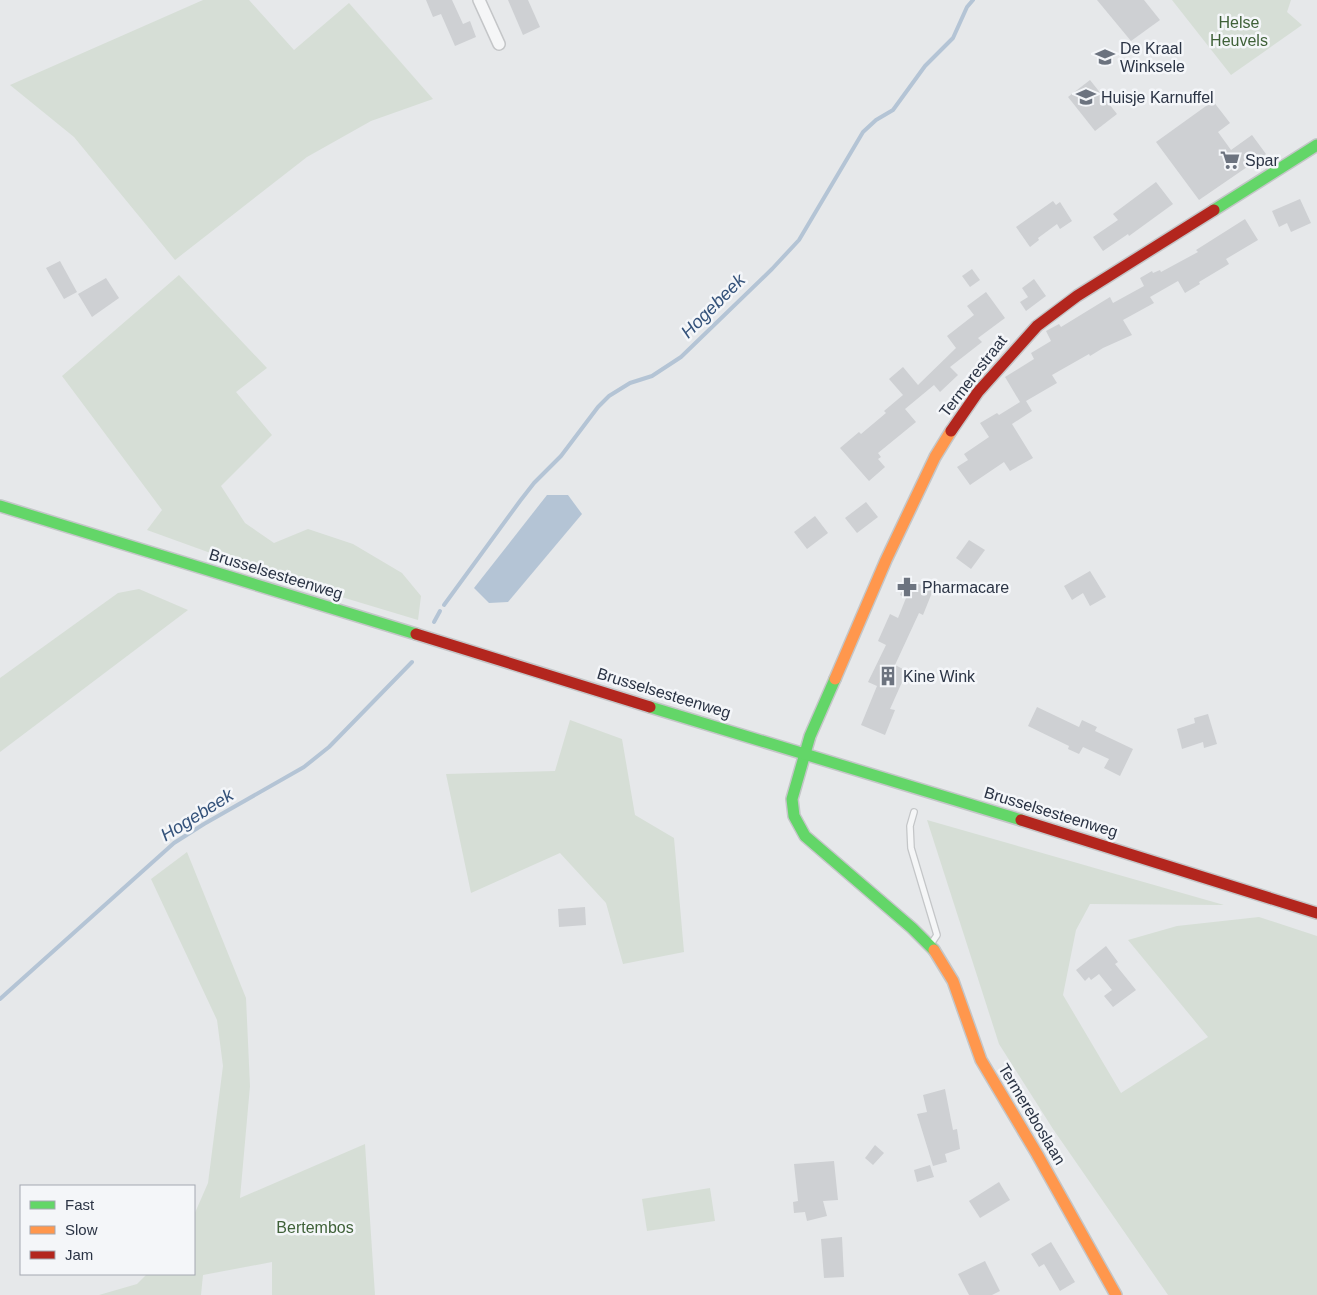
<svg xmlns="http://www.w3.org/2000/svg" width="1317" height="1295" viewBox="0 0 1317 1295" font-family="Arial,sans-serif">
	<style>
		.green { fill: #d6ded6 }
		.water { fill: #b4c4d5 }
		.lines { fill: none; stroke-linecap: round; stroke-linejoin: round }
		.stream { stroke: #b4c4d5; stroke-width: 4 }
		.building { fill: #ced0d3 }
		.lane-casing { stroke: #c4c6c8; stroke-width: 8 }
		.street-casing { stroke: #c4c6c8; stroke-width: 14 }
		.fast-casing { stroke: #c4c6c8; stroke-width: 14 }
		.slow-casing { stroke: #c4c6c8; stroke-width: 14 }
		.jam-casing { stroke: #c4c6c8; stroke-width: 14 }
		.lane { stroke: #f5f6f7; stroke-width: 5.5 }
		.street { stroke: #f5f6f7; stroke-width: 11 }
		.fast { stroke: #63d668; stroke-width: 11 }
		.slow { stroke: #ff974d; stroke-width: 11 }
		.jam { stroke: #b3261e; stroke-width: 11 }
		.labels { text-anchor: middle; dominant-baseline: central; stroke-width: 5; stroke-linejoin: round; paint-order: stroke }
		.park-label { font-size: 16px; fill: #3f6138; stroke: #f4f6f9 }
		.poi-label { font-size: 16px; fill: #2b3445; stroke: #f4f6f9; text-anchor: start }
		.street-label { font-size: 16px; fill: #2b3445; stroke: #f4f6f9 }
		.water-label { font-size: 18px; font-style: italic; fill: #34527a; stroke: #f4f6f9 }
	</style>
	<rect width="100%" height="100%" fill="#e6e8ea"/>
	<g class="green">
		<path d="M 203,0 L 249,0 L 294,50 L 349,3 L 433,99 L 371,121 L 307,157 L 175,260 L 74,137 L 10,85 Z"/>
		<path d="M 1172,0 L 1291,0 L 1287,12 L 1302,25 L 1231,75 Z"/>
		<path d="M 179,275 L 267,368 L 236,392 L 272,435 L 221,486 L 245,523 L 274,543 L 308,529 L 353,544 L 402,573 L 421,596 L 418,620 L 285,580 L 147,530 L 162,510 L 62,376 Z"/>
		<path d="M 139,589 L 188,610 L 0,752 L 0,678 L 118,593 Z"/>
		<path d="M 570,720 L 622,739 L 635,815 L 674,838 L 684,952 L 623,964 L 606,903 L 560,853 L 471,893 L 446,774 L 555,771 Z"/>
		<path d="M 927,820 L 1224,905 L 1090,904 L 1076,930 L 1063,995 L 1121,1093 L 1208,1037 L 1128,940 L 1177,926 L 1259,917 L 1317,936 L 1317,1295 L 1168,1295 L 1053,1129 L 999,1044 Z"/>
		<path d="M 187,852 L 246,998 L 250,1086 L 240,1198 L 365,1144 L 375,1295 L 272,1295 L 272,1262 L 203,1275 L 201,1295 L 99,1295 L 137,1284 L 147,1274 L 194,1274 L 194,1215 L 208,1183 L 223,1066 L 217,1020 L 151,879 Z"/>
		<path d="M 710,1188 L 715,1221 L 647,1231 L 642,1199 Z"/>
	</g>
	<path class="water" d="M 547,495 L 568,495 L 582,514 L 508,602 L 489,603 L 474,588 Z"/>
	<g class="lines">
		<g class="stream">
			<path d="M 444,605 L 520,501 L 534,483 L 561,456 L 598,407 L 609,396 L 630,383 L 652,376 L 681,357 L 772,269 L 799,240 L 863,132 L 876,120 L 893,110 L 925,66 L 953,38 L 967,7 L 973,0"/>
			<path d="M 434,622 L 440,611"/>
			<path d="M 0,999 L 174,843 L 204,824 L 304,767 L 329,747 L 412,662"/>
		</g>
	</g>
	<g class="building">
		<path d="M 426,0 L 452,0 L 463,24 L 470,21 L 476,37 L 455,46 L 441,14 L 433,17 Z"/>
		<path d="M 508,0 L 528,0 L 540,27 L 523,35 Z"/>
		<path d="M 1097,0 L 1144,0 L 1160,20 L 1131,41 Z"/>
		<path d="M 1090,80 L 1117,114 L 1095,131 L 1068,97 Z"/>
		<path d="M 1213,101 L 1230,123 L 1218,132 L 1231,150 L 1252,135 L 1266,154 L 1199,200 L 1156,142 Z"/>
		<path d="M 1156,182 L 1173,204 L 1129,236 L 1128,234 L 1103,251 L 1093,237 L 1118,220 L 1113,214 Z"/>
		<path d="M 1300,199 L 1311,223 L 1291,232 L 1287,223 L 1279,227 L 1272,211 Z"/>
		<path d="M 1053,201 L 1056,205 L 1060,202 L 1072,221 L 1060,229 L 1057,224 L 1038,238 L 1039,240 L 1030,247 L 1016,227 Z"/>
		<path d="M 1245,219 L 1258,240 L 1226,259 L 1229,264 L 1199,282 L 1200,284 L 1185,293 L 1178,281 L 1150,297 L 1154,303 L 1123,320 L 1132,335 L 1103,348 L 1090,356 L 1089,354 L 1052,375 L 1057,383 L 1026,401 L 1032,411 L 1012,424 L 1033,458 L 1010,471 L 1004,462 L 970,485 L 957,467 L 968,460 L 964,454 L 989,437 L 980,423 L 997,413 L 999,415 L 1020,402 L 1005,377 L 1034,359 L 1031,353 L 1051,341 L 1046,331 L 1059,324 L 1061,327 L 1110,297 L 1113,303 L 1144,286 L 1140,278 L 1152,271 L 1153,273 L 1160,270 L 1161,272 L 1198,252 L 1196,250 Z"/>
		<path d="M 60,261 L 77,292 L 64,299 L 46,268 Z"/>
		<path d="M 972,269 L 980,280 L 970,287 L 962,276 Z"/>
		<path d="M 106,278 L 119,298 L 92,317 L 78,294 Z"/>
		<path d="M 1034,279 L 1046,296 L 1026,311 L 1020,302 L 1028,297 L 1022,288 Z"/>
		<path d="M 986,292 L 1005,318 L 978,338 L 982,342 L 950,367 L 958,375 L 940,392 L 934,385 L 905,409 L 916,422 L 878,453 L 881,457 L 878,459 L 885,467 L 869,481 L 840,448 L 859,432 L 861,434 L 886,413 L 884,411 L 903,395 L 889,379 L 903,367 L 918,385 L 956,348 L 947,336 L 974,315 L 967,306 Z"/>
		<path d="M 866,502 L 878,517 L 857,533 L 845,518 Z"/>
		<path d="M 815,516 L 828,533 L 807,549 L 794,532 Z"/>
		<path d="M 969,540 L 985,550 L 971,569 L 956,558 Z"/>
		<path d="M 1090,571 L 1106,597 L 1090,606 L 1083,593 L 1072,600 L 1064,586 Z"/>
		<path d="M 907,579 L 933,590 L 923,615 L 919,613 L 895,665 L 907,671 L 890,709 L 895,710 L 885,735 L 861,725 L 877,686 L 868,682 L 886,645 L 878,641 L 890,614 L 898,618 L 906,598 L 900,595 Z"/>
		<path d="M 1037,707 L 1079,727 L 1082,720 L 1097,727 L 1095,731 L 1133,749 L 1120,776 L 1104,768 L 1109,759 L 1083,747 L 1079,754 L 1068,749 L 1069,746 L 1028,726 Z"/>
		<path d="M 1208,714 L 1217,744 L 1204,748 L 1203,742 L 1182,749 L 1177,729 L 1195,723 L 1194,718 Z"/>
		<path d="M 585,907 L 586,925 L 559,927 L 558,909 Z"/>
		<path d="M 1106,946 L 1118,962 L 1115,964 L 1136,990 L 1113,1007 L 1104,996 L 1112,990 L 1099,974 L 1091,980 L 1089,977 L 1085,981 L 1076,970 Z"/>
		<path d="M 945,1089 L 953,1130 L 957,1129 L 960,1149 L 945,1154 L 947,1162 L 933,1166 L 917,1114 L 927,1112 L 923,1095 Z"/>
		<path d="M 875,1145 L 884,1153 L 873,1165 L 865,1158 Z"/>
		<path d="M 834,1161 L 838,1200 L 823,1201 L 827,1216 L 807,1221 L 805,1212 L 794,1213 L 793,1202 L 798,1201 L 794,1164 Z"/>
		<path d="M 930,1165 L 934,1177 L 917,1182 L 914,1170 Z"/>
		<path d="M 999,1182 L 1010,1200 L 980,1218 L 969,1201 Z"/>
		<path d="M 842,1237 L 844,1277 L 824,1278 L 821,1239 Z"/>
		<path d="M 1051,1242 L 1075,1282 L 1060,1291 L 1044,1264 L 1039,1267 L 1031,1254 Z"/>
		<path d="M 985,1261 L 1000,1291 L 992,1295 L 969,1295 L 958,1274 Z"/>
	</g>
	<g class="lines">
		<defs>
			<path id="lane" d="M 914,812 L 910,826 L 911,848 L 937,935 L 931,944"/>
			<path id="street" d="M 479,0 L 499,44"/>
			<g id="fast">
				<path d="M 1214,210 L 1317,145"/>
				<path d="M 0,506 L 416,634"/>
				<path d="M 835,679 L 810,736 L 792,799 L 794,816 L 805,836 L 912,928 L 934,950"/>
				<path d="M 650,707 L 1021,820"/>
			</g>
			<g id="slow">
				<path d="M 835,679 L 886,560 L 935,457 L 951,431"/>
				<path d="M 934,950 L 953,981 L 981,1060 L 1037,1154 L 1116,1295"/>
			</g>
			<g id="jam">
				<path d="M 951,431 L 978,392 L 1037,326 L 1077,296 L 1214,210"/>
				<path d="M 416,634 L 650,707"/>
				<path d="M 1021,820 L 1317,913"/>
			</g>
		</defs>
		<use href="#lane" class="lane-casing"/>
		<use href="#street" class="street-casing"/>
		<use href="#fast" class="fast-casing"/>
		<use href="#slow" class="slow-casing"/>
		<use href="#jam" class="jam-casing"/>
		<use href="#lane" class="lane"/>
		<use href="#street" class="street"/>
		<use href="#fast" class="fast"/>
		<use href="#slow" class="slow"/>
		<use href="#jam" class="jam"/>
	</g>
	<defs>
		<symbol id="school-bare" viewBox="-9 -9 18 18"><path d="M0-5L7-2L0 1L-7-2ZM-4 1L0 2.5L4 1V4Q0 6-4 4Z" fill="#6c737f" stroke="#f4f6f9" stroke-width="2.5" paint-order="stroke"/></symbol>
		<symbol id="supermarket-bare" viewBox="-9 -9 18 18"><path d="M-6-5.5h2.5l.6 2H6L4.5 2H-2.5L-4.4-4H-6ZM-1.5 3.2a1.3 1.3 0 1 0 .1 0ZM3 3.2a1.3 1.3 0 1 0 .1 0Z" fill="#6c737f" stroke="#f4f6f9" stroke-width="2.5" paint-order="stroke"/></symbol>
		<symbol id="pharmacy-bare" viewBox="-9 -9 18 18"><path d="M-2-6h4v4h4v4h-4v4h-4v-4h-4v-4h4Z" fill="#6c737f" stroke="#f4f6f9" stroke-width="2.5" paint-order="stroke"/></symbol>
		<symbol id="building-bare" viewBox="-9 -9 18 18"><path d="M-4-6H4V6H1V3H-1V6H-4ZM-2.5-4.3h1.7v1.8h-1.7ZM.8-4.3h1.7v1.8H.8ZM-2.5-1h1.7V.8h-1.7ZM.8-1h1.7V.8H.8Z" fill="#6c737f" stroke="#f4f6f9" stroke-width="2.5" paint-order="stroke"/></symbol>
	</defs>
	<g fill-rule="evenodd">
		<use href="#school-bare" x="1091" y="43" width="28" height="28"/>
		<use href="#school-bare" x="1072" y="83" width="28" height="28"/>
		<use href="#supermarket-bare" x="1216" y="146" width="28" height="28"/>
		<use href="#pharmacy-bare" x="893" y="573" width="28" height="28"/>
		<use href="#building-bare" x="874" y="662" width="28" height="28"/>
	</g>
	<g class="labels">
		<g class="park-label">
			<text x="1239" y="22">Helse<tspan x="1239" dy="18">Heuvels</tspan></text>
			<text x="315" y="1227">Bertembos</text>
		</g>
		<g class="poi-label">
			<text x="1120" y="48">De Kraal<tspan x="1120" dy="18">Winksele</tspan></text>
			<text x="1101" y="97">Huisje Karnuffel</text>
			<text x="1245" y="160">Spar</text>
			<text x="922" y="587">Pharmacare</text>
			<text x="903" y="676">Kine Wink</text>
		</g>
		<g class="street-label">
			<text transform="translate(973 376) rotate(-52)">Termerestraat</text>
			<text transform="translate(276 574) rotate(17)">Brusselsesteenweg</text>
			<text transform="translate(664 693) rotate(17)">Brusselsesteenweg</text>
			<text transform="translate(1051 812) rotate(17)">Brusselsesteenweg</text>
			<text transform="translate(1032 1114) rotate(59)">Termereboslaan</text>
		</g>
		<g class="water-label">
			<text transform="translate(713 306) rotate(-45)">Hogebeek</text>
			<text transform="translate(197 815) rotate(-32)">Hogebeek</text>
		</g>
	</g>
	<rect x="20" y="1185" width="175" height="90" fill="#f4f6f9" stroke="#a4a8b1"/>
	<rect x="30" y="1201" width="25" height="8" fill="#63d668" stroke="#a4a8b1"/>
	<text x="65" y="1210" font-size="15" fill="#2b3445">Fast</text>
	<rect x="30" y="1226" width="25" height="8" fill="#ff974d" stroke="#a4a8b1"/>
	<text x="65" y="1235" font-size="15" fill="#2b3445">Slow</text>
	<rect x="30" y="1251" width="25" height="8" fill="#b3261e" stroke="#a4a8b1"/>
	<text x="65" y="1260" font-size="15" fill="#2b3445">Jam</text>
</svg>
